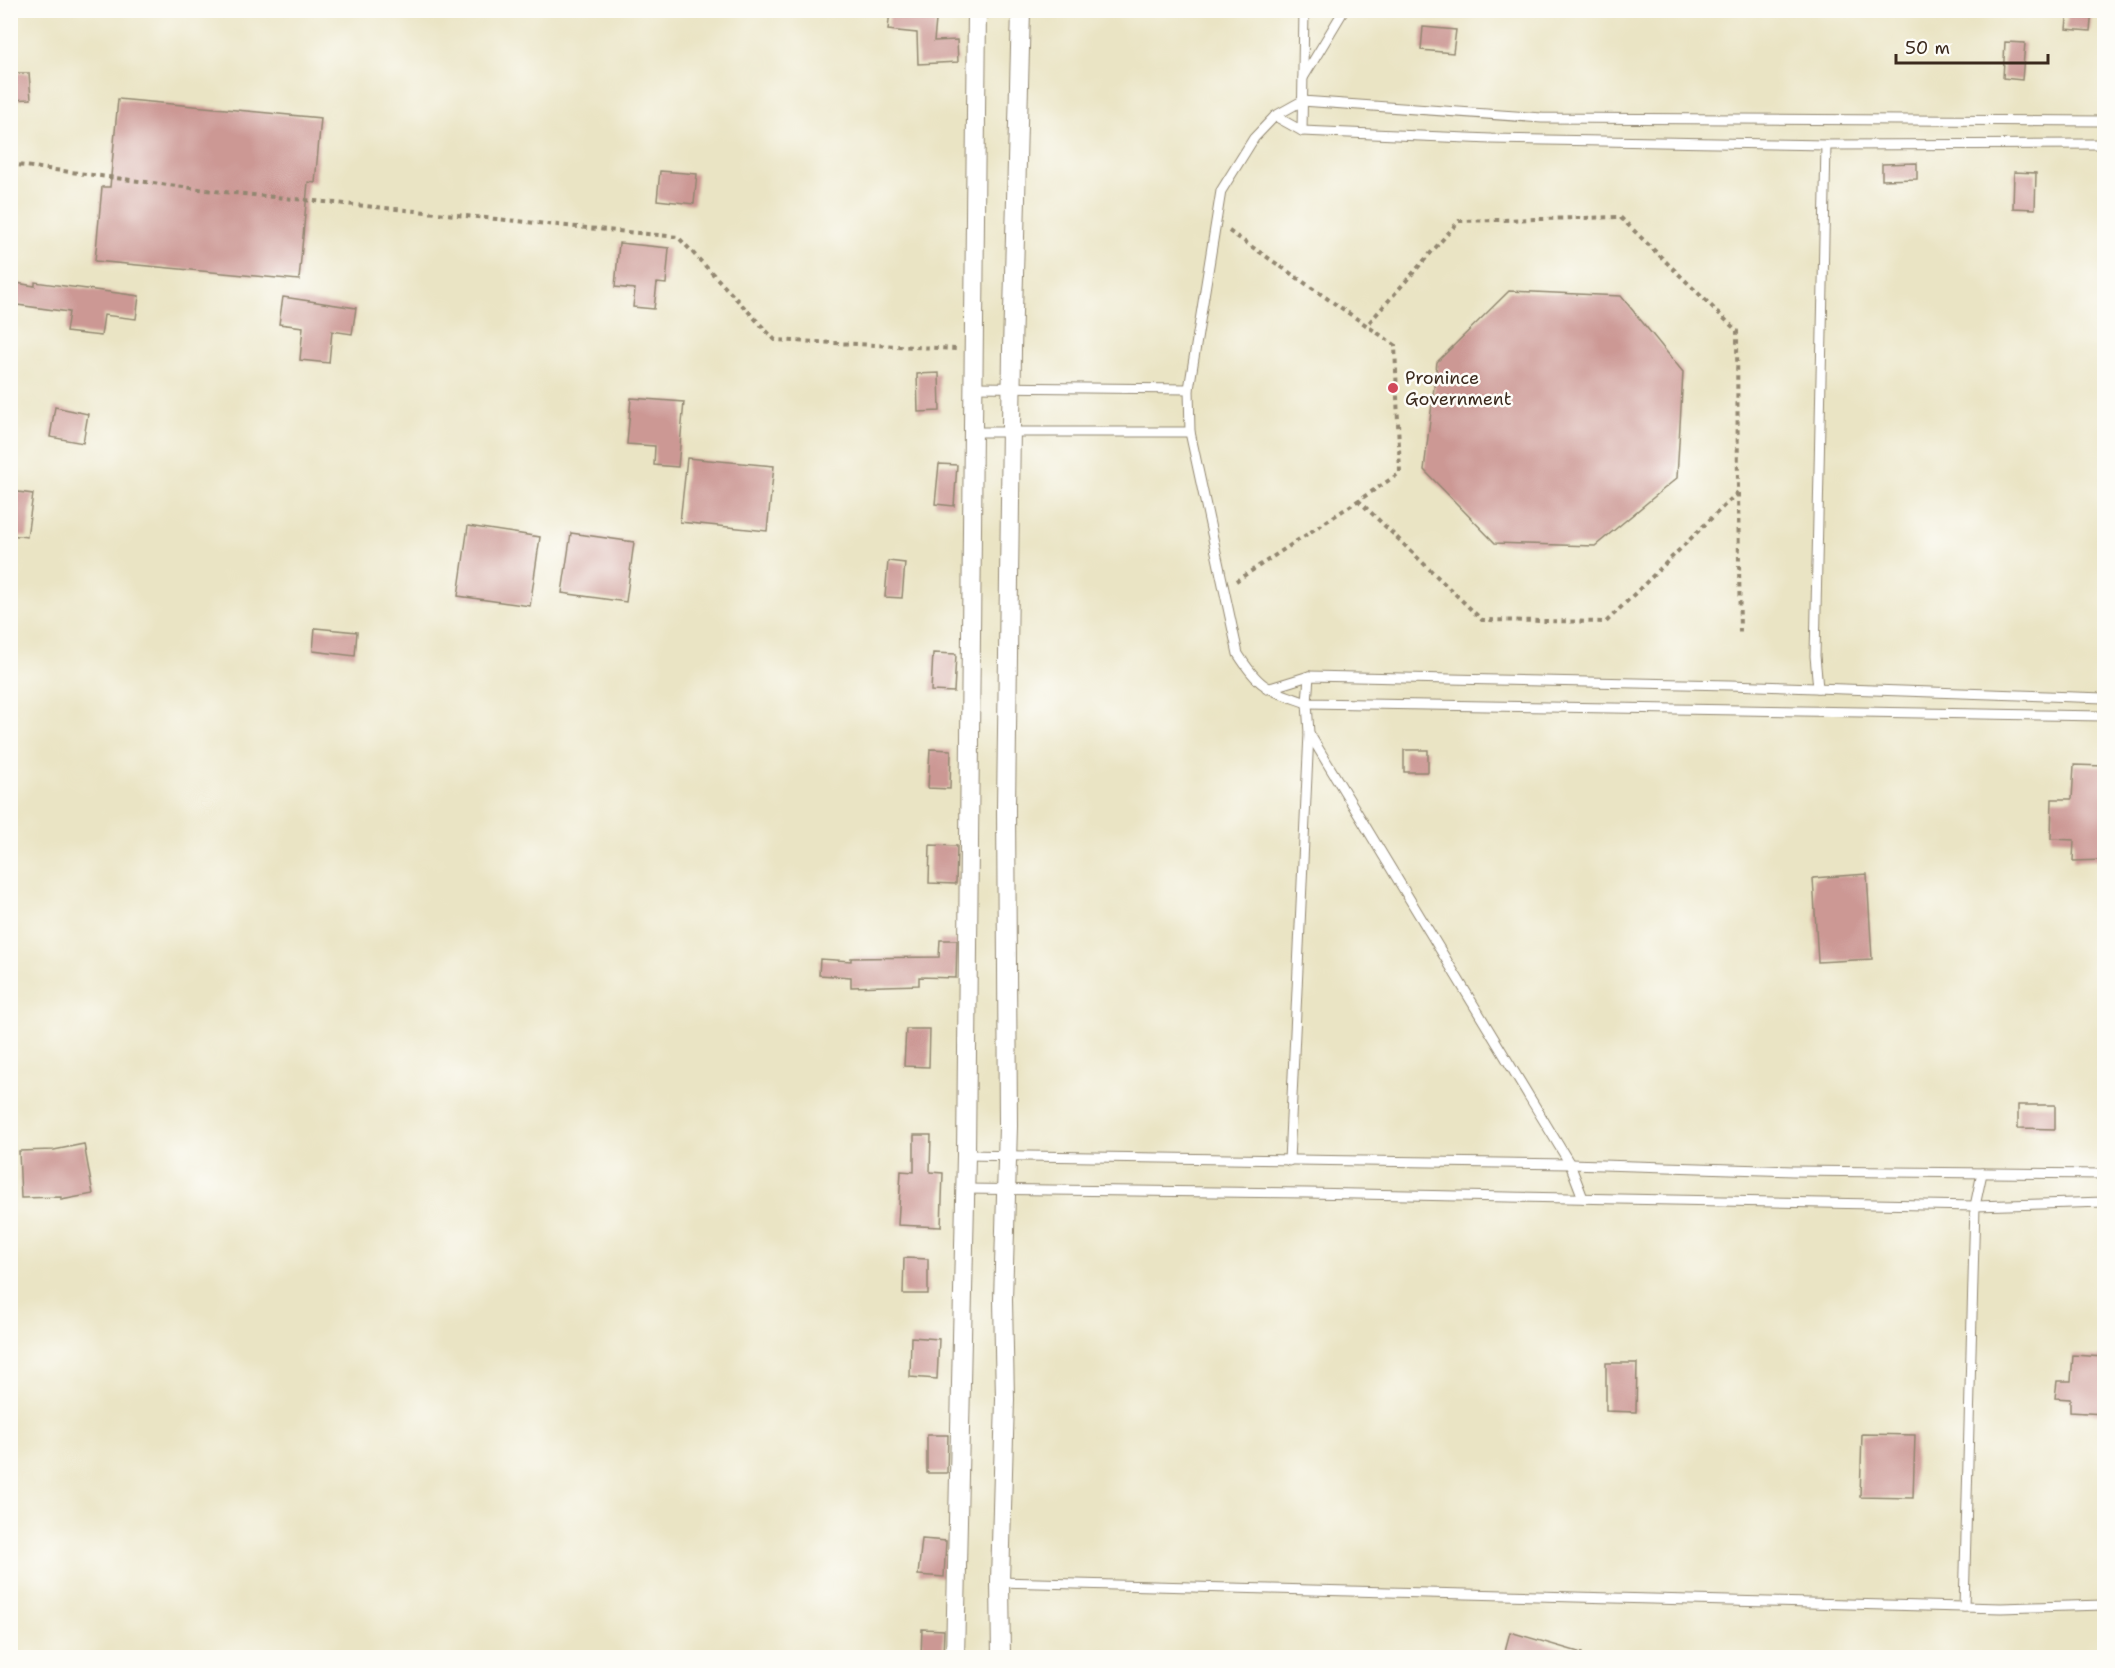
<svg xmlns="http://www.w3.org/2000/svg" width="2115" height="1668" viewBox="0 0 2115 1668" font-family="'Shantell Sans',sans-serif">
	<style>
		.building { fill: #cc9894 }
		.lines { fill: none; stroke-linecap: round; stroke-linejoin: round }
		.lane-casing { stroke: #928771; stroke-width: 11 }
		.street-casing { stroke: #928771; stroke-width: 20 }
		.path { stroke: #928771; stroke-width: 4; stroke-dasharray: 4.5 4.5; stroke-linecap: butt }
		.lane { stroke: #fff; stroke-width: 9 }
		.street { stroke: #fff; stroke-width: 18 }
		.poi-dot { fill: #d1495b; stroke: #fdfcf7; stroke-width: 2 }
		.labels { text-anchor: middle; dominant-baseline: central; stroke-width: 5; stroke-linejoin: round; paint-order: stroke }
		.poi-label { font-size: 18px; fill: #3b2a1e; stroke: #fdfcf7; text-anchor: start }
	</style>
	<rect width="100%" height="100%" fill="#fdfcf7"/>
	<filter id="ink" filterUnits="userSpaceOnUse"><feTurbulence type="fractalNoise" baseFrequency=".0167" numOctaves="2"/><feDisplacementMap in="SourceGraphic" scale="12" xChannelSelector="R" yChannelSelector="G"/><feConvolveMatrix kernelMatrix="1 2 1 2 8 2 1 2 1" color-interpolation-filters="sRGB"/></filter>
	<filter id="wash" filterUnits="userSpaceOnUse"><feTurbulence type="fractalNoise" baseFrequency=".008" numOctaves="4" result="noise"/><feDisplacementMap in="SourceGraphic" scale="24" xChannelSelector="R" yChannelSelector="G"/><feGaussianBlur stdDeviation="1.35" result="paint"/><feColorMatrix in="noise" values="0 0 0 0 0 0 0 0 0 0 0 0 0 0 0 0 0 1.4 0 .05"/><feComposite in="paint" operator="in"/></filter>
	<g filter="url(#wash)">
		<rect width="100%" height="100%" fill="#eae4c4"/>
		<g id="blocks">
			<g class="building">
				<path d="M 890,10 L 937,10 L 934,41 L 957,40 L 958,62 L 918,64 L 917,33 L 888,30 Z"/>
				<path d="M 2068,10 L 2092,10 L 2090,31 L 2066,29 Z"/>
				<path d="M 1423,27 L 1456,30 L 1453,53 L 1421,50 Z"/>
				<path d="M 2005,42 L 2025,43 L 2022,80 L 2003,78 Z"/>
				<path d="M 10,73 L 29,73 L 31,99 L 10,100 Z"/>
				<path d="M 118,99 L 321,118 L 315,183 L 308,182 L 299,280 L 95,261 L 102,187 L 110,187 Z"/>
				<path d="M 1917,163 L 1917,179 L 1882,180 L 1882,164 Z"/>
				<path d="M 660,171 L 697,174 L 694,204 L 657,200 Z"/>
				<path d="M 2014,172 L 2036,173 L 2035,209 L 2013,208 Z"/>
				<path d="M 619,243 L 669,248 L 666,284 L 657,283 L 654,309 L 633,307 L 635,289 L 615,287 Z"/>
				<path d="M 10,282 L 35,286 L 35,282 L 139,296 L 136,319 L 104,315 L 101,336 L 66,332 L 69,312 L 10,304 Z"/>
				<path d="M 1509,291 L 1621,296 L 1683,372 L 1677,478 L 1595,546 L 1495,543 L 1424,470 L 1437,362 Z"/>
				<path d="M 283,297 L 356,308 L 352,334 L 332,331 L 329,363 L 300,360 L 303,327 L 279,324 Z"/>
				<path d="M 939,373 L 940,411 L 918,412 L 917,374 Z"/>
				<path d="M 631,398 L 684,402 L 678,467 L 654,465 L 655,446 L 627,444 Z"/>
				<path d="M 55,407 L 88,414 L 83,443 L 50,437 Z"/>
				<path d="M 687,458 L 774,466 L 767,531 L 680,522 Z"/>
				<path d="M 939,464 L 957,465 L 954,506 L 935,504 Z"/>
				<path d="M 10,491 L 33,494 L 27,537 L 10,535 Z"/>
				<path d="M 468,526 L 540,537 L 530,606 L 458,596 Z"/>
				<path d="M 571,533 L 634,542 L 626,602 L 562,593 Z"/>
				<path d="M 888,561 L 905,563 L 902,598 L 885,597 Z"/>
				<path d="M 315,628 L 357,632 L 355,656 L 313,651 Z"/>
				<path d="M 933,653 L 956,654 L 954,692 L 931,691 Z"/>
				<path d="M 930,749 L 951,750 L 950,789 L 928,788 Z"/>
				<rect x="1404" y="750" width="24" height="22"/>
				<path d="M 2074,765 L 2104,766 L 2104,860 L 2073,861 L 2074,840 L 2051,839 L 2052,799 L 2072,799 Z"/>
				<path d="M 930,845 L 957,846 L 956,884 L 929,883 Z"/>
				<path d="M 1867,874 L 1872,959 L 1818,962 L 1813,878 Z"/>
				<path d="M 940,940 L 957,940 L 956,978 L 919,977 L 919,985 L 851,987 L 851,977 L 819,975 L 820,959 L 851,961 L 851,958 L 939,957 Z"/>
				<path d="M 906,1029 L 930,1029 L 929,1067 L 904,1066 Z"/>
				<path d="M 2018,1105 L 2055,1105 L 2055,1129 L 2018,1128 Z"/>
				<path d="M 914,1135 L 931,1135 L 930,1172 L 943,1173 L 941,1227 L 898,1225 L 901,1171 L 914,1172 Z"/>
				<path d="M 84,1144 L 93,1194 L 61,1200 L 61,1197 L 21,1198 L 19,1151 L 54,1150 Z"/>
				<path d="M 904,1258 L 928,1259 L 928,1294 L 903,1294 Z"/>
				<path d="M 911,1337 L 939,1339 L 937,1379 L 910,1377 Z"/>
				<path d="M 2073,1355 L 2104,1357 L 2104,1414 L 2070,1412 L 2070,1399 L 2055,1398 L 2057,1381 L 2071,1381 Z"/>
				<path d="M 1606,1363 L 1637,1363 L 1636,1412 L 1606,1411 Z"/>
				<path d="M 1862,1434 L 1915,1435 L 1913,1498 L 1860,1497 Z"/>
				<path d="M 927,1435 L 948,1435 L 947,1473 L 927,1473 Z"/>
				<path d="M 922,1539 L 946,1541 L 944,1577 L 918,1575 Z"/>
				<path d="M 922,1629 L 944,1630 L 943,1658 L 921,1658 Z"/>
				<path d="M 1510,1632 L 1582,1653 L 1581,1658 L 1503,1658 Z"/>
			</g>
		</g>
	</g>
	<g filter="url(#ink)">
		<use href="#blocks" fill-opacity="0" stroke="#928771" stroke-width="1.5"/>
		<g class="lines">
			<defs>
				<g id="lane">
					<path d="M 1303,78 L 1344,10"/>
					<path d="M 1275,116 L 1302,131 L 1491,139 L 1826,145 L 2104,144"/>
					<path d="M 2104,121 L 1542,118 L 1302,101 L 1275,116 L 1254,138 L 1221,191 L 1189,389 L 1190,432 L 1238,654 C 1261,690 1268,689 1307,703 L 2104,716"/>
					<path d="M 1302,131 L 1304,10"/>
					<path d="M 973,387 L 1189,389"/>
					<path d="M 973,432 L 1190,432"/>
					<path d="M 1818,688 L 1815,656 L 1826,145"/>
					<path d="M 1267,689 L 1309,676 L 1730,685 L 2104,698"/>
					<path d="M 1309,733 L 1570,1164 L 1583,1198"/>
					<path d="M 966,1155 L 1570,1164 L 1793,1171 L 2104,1174"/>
					<path d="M 1289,1161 L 1309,733 L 1307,703 L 1309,676"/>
					<path d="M 965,1189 L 1307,1193 L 1975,1206 L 2104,1202"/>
					<path d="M 1000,1582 L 2001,1608 L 2104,1605"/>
					<path d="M 1964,1607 L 1975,1206 L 1982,1173"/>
				</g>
				<g id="street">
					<path d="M 955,1658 L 966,1155 L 977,10"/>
					<path d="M 1001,1658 L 1000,1582 L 1005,1399 L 1003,1300 L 1008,1126 L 1006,807 L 1012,350 L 1021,10"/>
				</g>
			</defs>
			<use href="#lane" class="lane-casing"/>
			<use href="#street" class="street-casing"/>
			<g class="path">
				<path d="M 10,164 L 214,191 L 678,237 L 775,340 L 957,349"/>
				<path d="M 1229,231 L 1395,345 L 1400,473 L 1236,581"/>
				<path d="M 1738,493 L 1740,633"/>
				<path d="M 1358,500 L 1482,620 L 1606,622 L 1738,492 L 1737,331 L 1620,217 L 1459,221 L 1367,325"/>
			</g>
			<use href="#lane" class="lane"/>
			<use href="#street" class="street"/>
		</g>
	</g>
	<circle class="poi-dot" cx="1393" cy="388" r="6"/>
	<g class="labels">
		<g class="poi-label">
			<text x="1405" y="378">Pronince<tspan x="1405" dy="21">Government</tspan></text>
		</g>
	</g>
	<rect width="2115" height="1668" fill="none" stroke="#fdfcf7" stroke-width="36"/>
	<path d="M1896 54v9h152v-9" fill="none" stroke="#3b2a1e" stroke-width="3"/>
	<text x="1905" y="54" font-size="18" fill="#3b2a1e" stroke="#fdfcf7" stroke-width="4.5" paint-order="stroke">50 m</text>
</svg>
